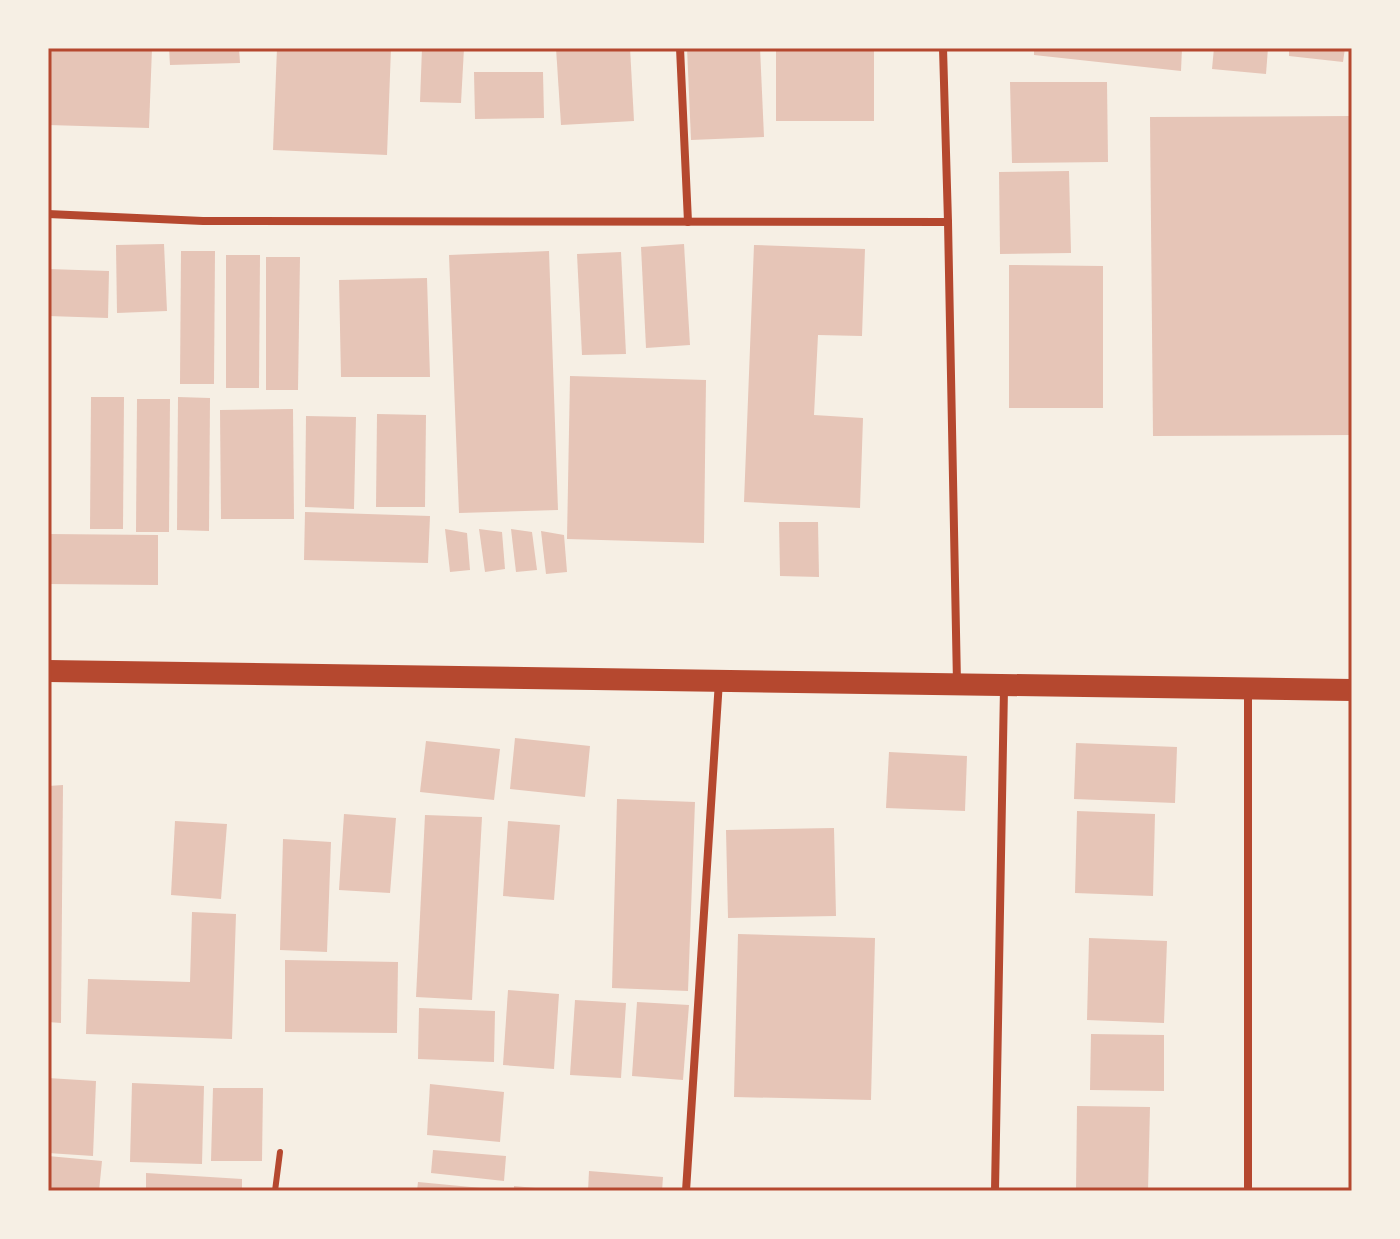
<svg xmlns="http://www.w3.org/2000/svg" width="1400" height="1239" viewBox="0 0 1400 1239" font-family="'Varela Round',sans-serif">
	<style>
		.building { fill: #e6c5b7 }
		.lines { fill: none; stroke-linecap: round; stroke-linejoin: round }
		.service { stroke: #b5482f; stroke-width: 6 }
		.minor { stroke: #b5482f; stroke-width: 8 }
		.trunk { stroke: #b5482f; stroke-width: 22 }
		.neatline { fill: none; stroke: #b5482f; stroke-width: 3 }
	</style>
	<rect width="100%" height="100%" fill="#f6efe4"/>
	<g class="building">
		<path d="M 48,48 L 152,48 L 149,128 L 48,125 Z"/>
		<path d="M 169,48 L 239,48 L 240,63 L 170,65 Z"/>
		<path d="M 277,48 L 391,48 L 387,155 L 273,150 Z"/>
		<path d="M 422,48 L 464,48 L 461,103 L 420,102 Z"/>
		<path d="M 556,48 L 630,48 L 634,121 L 561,125 Z"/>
		<path d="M 687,48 L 760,48 L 764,137 L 691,140 Z"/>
		<rect x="776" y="48" width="98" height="73"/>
		<path d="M 1034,48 L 1182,48 L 1181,71 L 1034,55 Z"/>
		<path d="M 1214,48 L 1268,48 L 1266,74 L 1212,69 Z"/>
		<path d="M 1289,48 L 1345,48 L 1343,62 L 1289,56 Z"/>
		<path d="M 474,72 L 543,72 L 544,118 L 475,119 Z"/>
		<path d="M 1010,82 L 1107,82 L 1108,162 L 1012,163 Z"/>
		<path d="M 1352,116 L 1352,435 L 1153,436 L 1150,117 Z"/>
		<path d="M 1069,171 L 1071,253 L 1000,254 L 999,172 Z"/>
		<path d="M 164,244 L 167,311 L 117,313 L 116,245 Z"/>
		<path d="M 684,244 L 690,345 L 646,348 L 641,247 Z"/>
		<path d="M 754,245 L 865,249 L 862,336 L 818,335 L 814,415 L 863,418 L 860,508 L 744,502 Z"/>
		<path d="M 181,251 L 215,251 L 214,384 L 180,384 Z"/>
		<path d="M 549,251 L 558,510 L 459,513 L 449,255 Z"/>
		<path d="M 621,252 L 626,354 L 582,355 L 577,254 Z"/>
		<path d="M 226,255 L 260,255 L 259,388 L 226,388 Z"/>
		<path d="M 266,257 L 300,257 L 298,390 L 266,390 Z"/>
		<path d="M 1009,265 L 1103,266 L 1103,408 L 1009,408 Z"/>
		<path d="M 48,269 L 109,271 L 108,318 L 48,316 Z"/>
		<path d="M 427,278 L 430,377 L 341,377 L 339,280 Z"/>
		<path d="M 570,376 L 706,380 L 704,543 L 567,539 Z"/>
		<path d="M 91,397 L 124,397 L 123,529 L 90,529 Z"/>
		<path d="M 178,397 L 210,398 L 209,531 L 177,530 Z"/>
		<path d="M 137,399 L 170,399 L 169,532 L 136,532 Z"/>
		<path d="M 293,409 L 294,519 L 221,519 L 220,410 Z"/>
		<path d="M 377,414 L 426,415 L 425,507 L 376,507 Z"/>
		<path d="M 306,416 L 356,417 L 354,509 L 305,507 Z"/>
		<path d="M 305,512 L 430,516 L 428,563 L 304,560 Z"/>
		<path d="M 779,522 L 818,522 L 819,577 L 780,576 Z"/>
		<path d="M 445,529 L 467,533 L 470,570 L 450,572 Z"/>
		<path d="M 479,529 L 502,532 L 505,569 L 485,572 Z"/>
		<path d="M 511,529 L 532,532 L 537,570 L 516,572 Z"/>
		<path d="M 541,531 L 564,535 L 567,572 L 546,574 Z"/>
		<path d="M 48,534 L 158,535 L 158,585 L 48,584 Z"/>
		<path d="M 515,738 L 590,746 L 585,797 L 510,789 Z"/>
		<path d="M 426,741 L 500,749 L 494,800 L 420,792 Z"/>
		<path d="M 1076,743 L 1177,747 L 1175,803 L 1074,799 Z"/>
		<path d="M 889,752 L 967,756 L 965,811 L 886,808 Z"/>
		<path d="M 63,785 L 61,1023 L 48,1022 L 48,786 Z"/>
		<path d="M 617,799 L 695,802 L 688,991 L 612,988 Z"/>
		<path d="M 1077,811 L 1155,814 L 1153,896 L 1075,893 Z"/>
		<path d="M 344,814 L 396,818 L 390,893 L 339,890 Z"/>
		<path d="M 425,815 L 482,817 L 472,1000 L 416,997 Z"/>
		<path d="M 175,821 L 227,824 L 221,899 L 171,895 Z"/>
		<path d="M 508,821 L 560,825 L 554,900 L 503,896 Z"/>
		<path d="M 834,828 L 836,916 L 728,918 L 726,830 Z"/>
		<path d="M 283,839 L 331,842 L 327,952 L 280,950 Z"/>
		<path d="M 192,912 L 236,914 L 232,1039 L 86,1034 L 88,979 L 190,982 Z"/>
		<path d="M 738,934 L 875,938 L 871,1100 L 734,1097 Z"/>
		<path d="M 1089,938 L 1167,941 L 1164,1023 L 1087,1020 Z"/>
		<path d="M 285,960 L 398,962 L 397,1033 L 285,1032 Z"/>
		<path d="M 508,990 L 559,994 L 554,1069 L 503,1065 Z"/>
		<path d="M 575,1000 L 626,1003 L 621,1078 L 570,1075 Z"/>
		<path d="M 637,1002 L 689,1005 L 683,1080 L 632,1076 Z"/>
		<path d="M 419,1008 L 495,1011 L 494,1062 L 418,1059 Z"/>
		<path d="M 1091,1034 L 1164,1035 L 1164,1091 L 1090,1090 Z"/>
		<path d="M 48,1078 L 96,1081 L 93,1156 L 48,1153 Z"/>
		<path d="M 132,1083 L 204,1086 L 202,1164 L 130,1162 Z"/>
		<path d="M 430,1084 L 504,1092 L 500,1142 L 427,1135 Z"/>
		<path d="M 213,1088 L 263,1088 L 262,1161 L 211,1161 Z"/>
		<path d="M 1077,1106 L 1150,1107 L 1148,1191 L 1076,1191 Z"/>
		<path d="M 433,1150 L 506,1156 L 504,1181 L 431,1173 Z"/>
		<path d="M 48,1156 L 102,1161 L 99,1191 L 48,1191 Z"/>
		<path d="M 589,1171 L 663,1177 L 662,1191 L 588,1191 Z"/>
		<path d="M 146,1173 L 242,1179 L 242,1191 L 146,1191 Z"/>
		<path d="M 418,1182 L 492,1189 L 492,1191 L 417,1191 Z"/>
		<path d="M 514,1186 L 546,1189 L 546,1191 L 514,1191 Z"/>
	</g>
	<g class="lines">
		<path class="service" d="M 275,1191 L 280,1152"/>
		<g class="minor">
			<path d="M 680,48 L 688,222"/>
			<path d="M 943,48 L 948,222 L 957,683"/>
			<path d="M 48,214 L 203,221 L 948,222"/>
			<path d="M 1248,692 L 1248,1191"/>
			<path d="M 686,1191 L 719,681"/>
			<path d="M 995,1191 L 1004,688"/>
		</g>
		<path class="trunk" d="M 48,671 L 1352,690"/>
	</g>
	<rect width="1400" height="1239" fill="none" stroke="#f6efe4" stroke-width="100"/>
	<rect x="50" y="50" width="1300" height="1139" class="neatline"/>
</svg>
